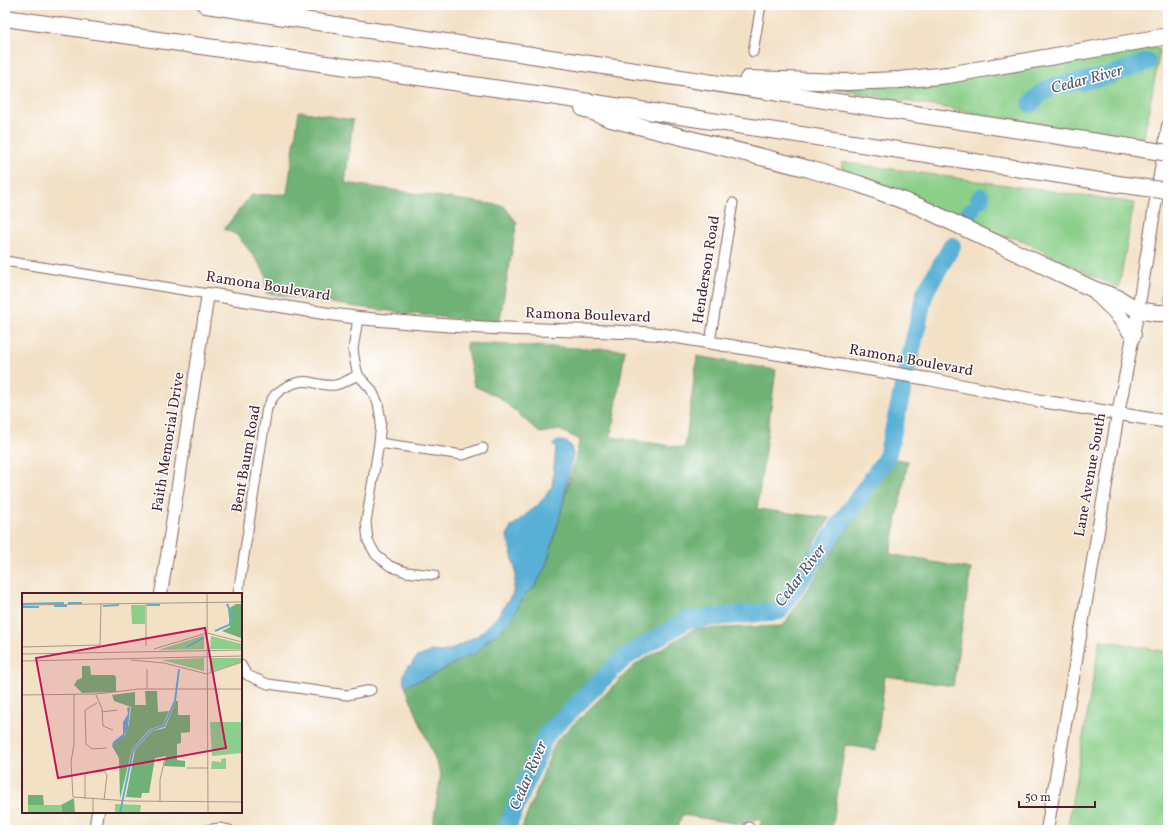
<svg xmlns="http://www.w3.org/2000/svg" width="1173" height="835" viewBox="0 0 1173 835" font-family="Vollkorn,serif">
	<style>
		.green { fill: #8bcf89; stroke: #6a775a }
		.forest { fill: #70b275; stroke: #5d6850 }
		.water { fill: #59b0d6; stroke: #526880 }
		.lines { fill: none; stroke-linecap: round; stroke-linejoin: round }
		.river { stroke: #59b0d6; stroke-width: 18 }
		.street-casing { stroke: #856361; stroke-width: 11 }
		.secondary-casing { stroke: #856361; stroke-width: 14 }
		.highway-casing { stroke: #856361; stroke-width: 18 }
		.street { stroke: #fff; stroke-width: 9 }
		.secondary { stroke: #fff; stroke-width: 12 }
		.highway { stroke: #fff; stroke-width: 16 }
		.highway-bridge-casing { stroke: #856361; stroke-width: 18; stroke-linecap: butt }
		.highway-bridge { stroke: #fff; stroke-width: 16 }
		.labels { text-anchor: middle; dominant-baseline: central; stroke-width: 3; stroke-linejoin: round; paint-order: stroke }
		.street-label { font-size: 15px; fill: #4a1f2b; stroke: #fff }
		.water-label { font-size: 16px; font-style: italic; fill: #50596f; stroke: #fff }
		.inset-river { fill: none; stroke: #59b0d6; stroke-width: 2 }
		.inset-road { fill: none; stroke: #af9388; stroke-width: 1 }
		.view { fill: #c2185b; fill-opacity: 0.15; stroke: #c2185b; stroke-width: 2 }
		.inset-edge { fill: none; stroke: #4a1f2b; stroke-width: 2 }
	</style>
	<rect width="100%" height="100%" fill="#fff"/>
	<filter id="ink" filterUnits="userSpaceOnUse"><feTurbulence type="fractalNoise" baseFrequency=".025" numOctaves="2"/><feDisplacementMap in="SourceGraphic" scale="8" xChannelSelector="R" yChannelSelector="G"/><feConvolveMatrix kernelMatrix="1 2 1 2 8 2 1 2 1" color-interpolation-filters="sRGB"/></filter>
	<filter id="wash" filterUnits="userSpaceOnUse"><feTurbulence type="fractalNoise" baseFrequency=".012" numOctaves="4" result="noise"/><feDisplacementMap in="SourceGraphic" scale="16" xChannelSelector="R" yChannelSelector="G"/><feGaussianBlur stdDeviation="0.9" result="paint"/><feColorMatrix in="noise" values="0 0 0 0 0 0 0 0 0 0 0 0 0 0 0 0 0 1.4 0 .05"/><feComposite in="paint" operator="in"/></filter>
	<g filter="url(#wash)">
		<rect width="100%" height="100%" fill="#f3e1c6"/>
		<g class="green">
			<path d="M 1145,47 L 1155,48 L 1160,50 L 1143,142 L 830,88 Z"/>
			<path d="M 842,162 L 1134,203 L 1119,287 L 1115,286 L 1099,279 L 1018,239 L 979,231 L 842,170 Z"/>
			<path d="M 1168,250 L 1168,302 L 1160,301 Z"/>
			<path d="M 1100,640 L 1168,652 L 1168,830 L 1067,830 Z"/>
		</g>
		<g class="forest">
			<path d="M 299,111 L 353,120 L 345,183 L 504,206 L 517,223 L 499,324 L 356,307 L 266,293 L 266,275 L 256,259 L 237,235 L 224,229 L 251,195 L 287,194 Z"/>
			<path d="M 466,343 L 625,350 L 611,437 L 685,448 L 697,356 L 776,370 L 757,509 L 830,518 L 777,603 L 686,615 L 621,654 L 539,732 L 499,830 L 432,830 L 441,774 L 405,686 L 431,676 L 466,657 L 476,654 L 489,639 L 496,635 L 508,624 L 526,593 L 534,588 L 546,566 L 561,512 L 580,440 L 560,430 L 540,433 L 499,397 L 474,386 Z"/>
			<path d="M 894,459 L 908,461 L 890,554 L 971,569 L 953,686 L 885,676 L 876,750 L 845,745 L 832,830 L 758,830 L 762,820 L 749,819 L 746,825 L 682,815 L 676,830 L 521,830 L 556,741 L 635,665 L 694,629 L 783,626 Z"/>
		</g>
		<path class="water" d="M 559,441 L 566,442 L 571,446 L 573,455 L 561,512 L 546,566 L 534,588 L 526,593 L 508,624 L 496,635 L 489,639 L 476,654 L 466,657 L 431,676 L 405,686 C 402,677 404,673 408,666 L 412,665 L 413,661 L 417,657 L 424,655 L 431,651 L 440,652 L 450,650 L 479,635 L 497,617 L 513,593 L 516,572 L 507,536 L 511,527 L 538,505 L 552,487 L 556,448 L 553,444 Z"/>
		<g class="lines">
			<g class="river">
				<path d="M 1031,104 L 1041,93 L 1052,87 L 1108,76 L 1147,62"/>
				<path d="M 979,200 L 981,197"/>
				<path d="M 969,214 L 971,211"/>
				<path d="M 506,830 L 546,735 L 624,658 L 687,620 L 779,611 L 887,457 L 925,292 L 952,246"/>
			</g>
		</g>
	</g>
	<g filter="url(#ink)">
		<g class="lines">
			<defs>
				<g id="street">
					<path d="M 753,52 L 761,5"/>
					<path d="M 5,261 L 208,294"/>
					<path d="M 358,318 L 353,350 L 355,362 L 358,375 L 371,389 L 378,403 L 381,421 L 379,443 L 366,522 L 368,541 L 376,555 L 390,566 L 406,572 L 434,575"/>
					<path d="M 710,342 L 733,203"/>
					<path d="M 379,443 L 463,455 L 483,448"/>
					<path d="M 238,594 L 267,408 C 270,404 272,398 275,395 C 284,386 298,380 310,382 C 318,384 327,386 335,385 C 343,384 351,378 358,375"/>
					<path d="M 241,665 L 247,675 L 268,684 L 347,695 L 371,690"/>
					<path d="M 207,830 L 219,828 L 229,830"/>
					<path d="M 748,830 L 749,827"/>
				</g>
				<g id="secondary">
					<path d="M 161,594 L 208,294 C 258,302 308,312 359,318 C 392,321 425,324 458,326 C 525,331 592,329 659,334 L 928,379 L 1035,400 L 1168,422"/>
					<path d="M 95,830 L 98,812"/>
					<path d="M 1047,830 L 1118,414 L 1138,310 L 1168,126"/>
				</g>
				<g id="highway">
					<path d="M 206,5 L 1130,147"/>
					<path d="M 5,18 L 557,97 L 1118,184"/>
					<path d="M 748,79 L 847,82 L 899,80 L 948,75 L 1168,36"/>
					<path d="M 583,108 L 611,119 L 809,169 L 859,184 L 920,207 L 1093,289 L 1118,298 L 1138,310 L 1156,313 L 1168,313"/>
					<path d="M 1097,293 L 1116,312 L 1133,335"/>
				</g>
			</defs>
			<use href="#street" class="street-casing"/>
			<use href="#secondary" class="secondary-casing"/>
			<use href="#highway" class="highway-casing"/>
			<use href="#street" class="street"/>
			<use href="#secondary" class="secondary"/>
			<use href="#highway" class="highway"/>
			<defs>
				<g id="highway-bridge">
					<path d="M 1130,147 L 1168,153"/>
					<path d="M 1118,184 L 1168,191"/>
				</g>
			</defs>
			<use href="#highway-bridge" class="highway-bridge-casing"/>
			<use href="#highway-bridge" class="highway-bridge"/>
		</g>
	</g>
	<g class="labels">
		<g class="street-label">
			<text transform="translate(707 270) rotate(-81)">Henderson Road</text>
			<text transform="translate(268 287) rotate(9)">Ramona Boulevard</text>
			<text transform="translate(588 316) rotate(2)">Ramona Boulevard</text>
			<text transform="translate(911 361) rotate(10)">Ramona Boulevard</text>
			<text transform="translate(169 442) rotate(-81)">Faith Memorial Drive</text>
			<text transform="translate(247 459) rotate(-80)">Bent Baum Road</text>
			<text transform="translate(1091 475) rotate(-80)">Lane Avenue South</text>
		</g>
		<g class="water-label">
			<text transform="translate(1087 80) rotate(-15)">Cedar River</text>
			<text transform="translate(801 576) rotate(-53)">Cedar River</text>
			<text transform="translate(529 776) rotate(-67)">Cedar River</text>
		</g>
	</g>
	<g transform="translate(22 593)">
		<rect width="220" height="220" fill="#f3e1c6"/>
		<path d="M 109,12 L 123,12 L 123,31 L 110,31 ZM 180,43 L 182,43 L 182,56 L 136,57 ZM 189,43 L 220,51 L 220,56 L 188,56 ZM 182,65 L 182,78 L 139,67 ZM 188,65 L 220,65 L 220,69 L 188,79 ZM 188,129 L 220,129 L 220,160 L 190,163 ZM 204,165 L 204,176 L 189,176 L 190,168 L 199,169 L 199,166 ZM 93,211 L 119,212 L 118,220 L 93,220 ZM 6,212 L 39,212 L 40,220 L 6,220 Z" fill="#8bcf89"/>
		<path d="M 214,11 L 219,11 L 219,45 L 200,38 L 208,34 L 206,16 ZM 60,73 L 68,73 L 69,82 L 92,82 L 94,84 L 94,99 L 60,100 L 52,92 L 55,87 L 60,85 ZM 123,98 L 135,98 L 136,119 L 147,118 L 141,132 L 128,136 L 110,156 L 98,206 L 97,165 L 90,153 L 103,142 L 107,132 L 109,114 L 92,108 L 90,102 L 113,99 L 113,112 L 124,112 ZM 154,108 L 156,108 L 156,122 L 168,122 L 168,139 L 159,140 L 159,150 L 155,151 L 155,167 L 163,168 L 163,174 L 142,173 L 144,163 L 133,165 L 127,200 L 120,200 L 119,205 L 104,204 L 113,157 L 130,138 L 143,135 ZM 6,202 L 21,202 L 22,212 L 6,212 ZM 52,205 L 53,220 L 40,220 L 39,212 Z" fill="#70b275"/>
		<path d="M 108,114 L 106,136 L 99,147 L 90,153 L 91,149 L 101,141 L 101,129 L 106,121 L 105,115 Z" fill="#59b0d6"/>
		<path class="inset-river" d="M 46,10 L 60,10M 0,11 L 42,10M 125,12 L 138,12M 32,13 L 45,13M 81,13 L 97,12M 0,14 L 17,14M 193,38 L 207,32 L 210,27 L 210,21 L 205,11M 165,54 L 181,45M 98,220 L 111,157 L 129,137 L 142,133 L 153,108 L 157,76"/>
		<path class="inset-road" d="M 185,0 L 186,220M 124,11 L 124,53M 0,12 L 220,9M 0,54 L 78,52 L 79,11M 132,56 L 185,40 L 220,49M 0,61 L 220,57M 109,67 L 142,70 L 185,81 L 220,69M 0,68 L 220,63M 125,76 L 125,96M 0,102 L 74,101 L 117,96 L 220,96M 52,102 L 52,151 L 49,169 L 51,204 L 107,208 L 220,209M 74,102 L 80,116 L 81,133 L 91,137M 75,110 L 63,117 L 64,151 L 70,156 L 85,155M 80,119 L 95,117M 165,175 L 186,175M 63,206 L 63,180 L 82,178 L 85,182 L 82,207M 71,206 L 71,220M 138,209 L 138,187 L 143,165"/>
		<path class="view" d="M 183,35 L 204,155 L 36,185 L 14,65 Z"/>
		<rect width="220" height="220" class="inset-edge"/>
	</g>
	<rect width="1173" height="835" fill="none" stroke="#fff" stroke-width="20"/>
	<path d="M1019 801v6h76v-6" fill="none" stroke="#4a1f2b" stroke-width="2"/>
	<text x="1025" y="801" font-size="12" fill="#4a1f2b" stroke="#ffffff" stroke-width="3" paint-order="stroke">50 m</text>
</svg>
